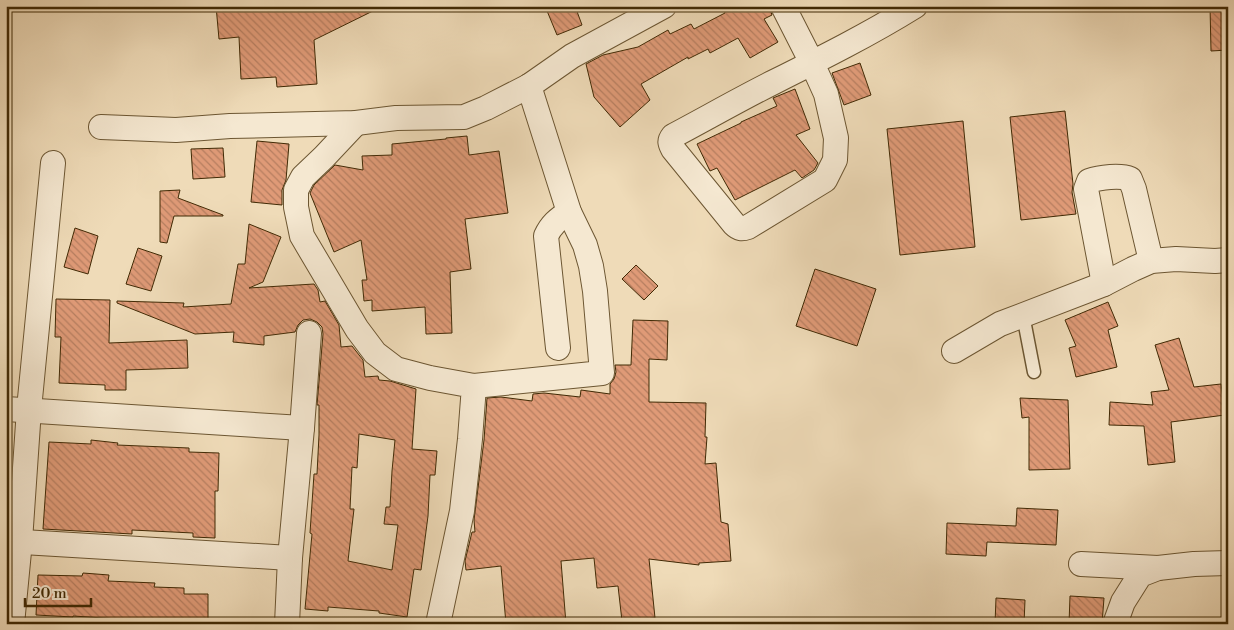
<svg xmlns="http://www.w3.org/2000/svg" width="1234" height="630" viewBox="0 0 1234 630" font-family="'Libre Bodoni',serif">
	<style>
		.building { fill: url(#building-back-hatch); stroke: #412a05; fill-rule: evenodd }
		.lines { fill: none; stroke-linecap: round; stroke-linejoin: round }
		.service-casing { stroke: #6c5632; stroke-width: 15 }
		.minor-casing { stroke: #6c5632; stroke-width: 26 }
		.service { stroke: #f5e8d1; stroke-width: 12 }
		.minor { stroke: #f5e8d1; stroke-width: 24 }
	</style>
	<defs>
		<pattern id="building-back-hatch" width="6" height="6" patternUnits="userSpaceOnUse" patternTransform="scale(1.25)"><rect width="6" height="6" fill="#df9a77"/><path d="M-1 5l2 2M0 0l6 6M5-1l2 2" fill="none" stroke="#b67e60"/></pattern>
	</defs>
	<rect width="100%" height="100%" fill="#efdbb8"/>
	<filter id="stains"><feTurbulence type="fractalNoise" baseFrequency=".004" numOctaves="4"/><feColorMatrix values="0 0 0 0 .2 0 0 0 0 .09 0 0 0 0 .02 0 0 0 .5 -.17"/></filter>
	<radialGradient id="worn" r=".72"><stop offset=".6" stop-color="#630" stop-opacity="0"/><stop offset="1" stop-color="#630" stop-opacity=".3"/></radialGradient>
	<g class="building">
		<path d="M 216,6 L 338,7 L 383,6 L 314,40 L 317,84 L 277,87 L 276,77 L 241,79 L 239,37 L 219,39 Z"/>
		<path d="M 545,6 L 575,6 L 582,25 L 557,35 Z"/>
		<path d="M 722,6 L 769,6 L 772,15 L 764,19 L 778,42 L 750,58 L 738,38 L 710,53 L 708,49 L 688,59 L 688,57 L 641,84 L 650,100 L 620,127 L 594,97 L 586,64 L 603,55 L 638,47 L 668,30 L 670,34 L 691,24 L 694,29 L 725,13 Z"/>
		<path d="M 1210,6 L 1228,6 L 1228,50 L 1211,51 Z"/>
		<path d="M 860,63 L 871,95 L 844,105 L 832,73 Z"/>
		<path d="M 795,89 L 810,129 L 796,135 L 818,163 L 814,170 L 802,178 L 795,170 L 735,200 L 717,168 L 710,171 L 697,144 L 741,123 L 741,122 L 777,106 L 773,98 Z"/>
		<path d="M 1065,111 L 1073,184 L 1072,192 L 1076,214 L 1021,220 L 1010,117 Z"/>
		<path d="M 963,121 L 975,247 L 900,255 L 887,129 Z"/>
		<path d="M 467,136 L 469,155 L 499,151 L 508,213 L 465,219 L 471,269 L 450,272 L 452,333 L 426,334 L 425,307 L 372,311 L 372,300 L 364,301 L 362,280 L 367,280 L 361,240 L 334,252 L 310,193 L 314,185 L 335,165 L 363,170 L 362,156 L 392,155 L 392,144 L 446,139 L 446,138 Z"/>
		<path d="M 257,141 L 289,144 L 286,180 L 282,190 L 282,205 L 251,202 Z"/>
		<path d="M 223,148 L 225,177 L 193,179 L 191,149 Z"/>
		<path d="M 180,190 L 178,198 L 223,215 L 223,216 L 174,216 L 167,243 L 160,242 L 160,191 Z"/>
		<path d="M 249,224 L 281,237 L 263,282 L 249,288 L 314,284 L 318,290 L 320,302 L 325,301 L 339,325 L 341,347 L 352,346 L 363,360 L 365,377 L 378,376 L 379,380 L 390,381 L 416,389 L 412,449 L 437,451 L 435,475 L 430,475 L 428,516 L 421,570 L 414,569 L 407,617 L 379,613 L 379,611 L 328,607 L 328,611 L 305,609 L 312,534 L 310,533 L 314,474 L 317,474 L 319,435 L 319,405 L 317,405 L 323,334 L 322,327 L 317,322 L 310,319 L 303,320 L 298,325 L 295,332 L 264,336 L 264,345 L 233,342 L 234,332 L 195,334 L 117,303 L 117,301 L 184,303 L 183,307 L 231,304 L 238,264 L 245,264 ZM 359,434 L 395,440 L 392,471 L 390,507 L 386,507 L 384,524 L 398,525 L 392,570 L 348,561 L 354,509 L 350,509 L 352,467 L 357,468 Z"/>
		<path d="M 75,228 L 98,236 L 88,274 L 64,267 Z"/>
		<path d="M 138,248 L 162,256 L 151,291 L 126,284 Z"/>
		<path d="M 636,265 L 658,286 L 644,300 L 622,279 Z"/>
		<path d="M 815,269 L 876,289 L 857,346 L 796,326 Z"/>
		<path d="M 56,299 L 110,300 L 109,343 L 187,340 L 188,368 L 126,370 L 126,390 L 105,390 L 105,385 L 59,383 L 61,337 L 55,337 Z"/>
		<path d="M 1108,302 L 1118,326 L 1108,330 L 1117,367 L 1076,377 L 1069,348 L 1076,346 L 1065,320 Z"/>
		<path d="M 633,320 L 668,321 L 667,360 L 649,359 L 649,402 L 706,403 L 705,437 L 707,437 L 705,464 L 716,463 L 721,522 L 728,524 L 731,561 L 699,563 L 699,565 L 649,559 L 655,618 L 622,621 L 618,586 L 597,588 L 594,558 L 561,561 L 566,624 L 506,624 L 501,566 L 466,570 L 465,561 L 472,532 L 475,532 L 474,520 L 484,440 L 487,398 L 501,397 L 532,401 L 533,394 L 544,393 L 580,397 L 581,390 L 610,394 L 610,384 L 614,379 L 616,372 L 615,365 L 631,365 Z"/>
		<path d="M 1179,338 L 1194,387 L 1221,384 L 1225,415 L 1171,422 L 1175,462 L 1148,465 L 1144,426 L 1109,425 L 1110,402 L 1153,405 L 1151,392 L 1169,390 L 1155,345 Z"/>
		<path d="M 1020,398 L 1068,400 L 1070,469 L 1029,470 L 1029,417 L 1022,418 Z"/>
		<path d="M 91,440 L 118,443 L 117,445 L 189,448 L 189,452 L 219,453 L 218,491 L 215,491 L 215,538 L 193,537 L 193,533 L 132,530 L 132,534 L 43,529 L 49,442 L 91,444 Z"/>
		<path d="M 1017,508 L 1058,510 L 1056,545 L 987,542 L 986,556 L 946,554 L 947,523 L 1016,526 Z"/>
		<path d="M 83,573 L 109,575 L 108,581 L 155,583 L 154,587 L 184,588 L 184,594 L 208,594 L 208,620 L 184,620 L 184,622 L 165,622 L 73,616 L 73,617 L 36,615 L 38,575 L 82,576 Z"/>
		<path d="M 1070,596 L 1104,598 L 1102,624 L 1069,624 Z"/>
		<path d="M 996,598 L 1025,600 L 1024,624 L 995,624 Z"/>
	</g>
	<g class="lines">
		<defs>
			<path id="service" d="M 1023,315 L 1034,372"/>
			<g id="minor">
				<path d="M 783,6 L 812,63 L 826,94 L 836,138 L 835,160 L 825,180 L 748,227 C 742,229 739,229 734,224 L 673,149 C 670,143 669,141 673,136 C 707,118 740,99 774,82 C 822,58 870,34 915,6"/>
				<path d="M 356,123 L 324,157 L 303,177 L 296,190 L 296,207 L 302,236 L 357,329 L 375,353 L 396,369 L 430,378 L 474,386 L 470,439 L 462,511 L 438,624"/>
				<path d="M 101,127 L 176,130 L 230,126 L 356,123 L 396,118 L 464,117 L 486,108 L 529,86 L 572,56 L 664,6"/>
				<path d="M 1104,284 L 1086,189 L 1089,181 C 1100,177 1121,175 1130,179 L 1134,189 L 1151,261"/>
				<path d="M 558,348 L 546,236 C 551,225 558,219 569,212"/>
				<path d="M 954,351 L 1000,324 L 1104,284 L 1133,269 L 1151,261 L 1176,259 L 1215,261 L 1228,260"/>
				<path d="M 474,386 L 602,373 L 595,291 L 591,266 L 585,245 L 569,212 L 529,86"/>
				<path d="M 6,409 L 302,428"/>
				<path d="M 6,541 L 290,558"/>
				<path d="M 1081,564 L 1158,568"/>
				<path d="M 12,624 L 20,541 L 29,409 L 53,163"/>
				<path d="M 287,624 L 290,558 L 302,428 L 309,333"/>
				<path d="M 1115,624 L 1123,602 L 1140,575 L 1158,568 L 1194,564 L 1228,563"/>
			</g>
		</defs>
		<use href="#service" class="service-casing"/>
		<use href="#minor" class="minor-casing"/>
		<use href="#service" class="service"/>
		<use href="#minor" class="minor"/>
	</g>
	<rect width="1234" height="630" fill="none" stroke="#efdbb8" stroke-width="25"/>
	<rect x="8" y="8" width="1219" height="615" fill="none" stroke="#412a05" stroke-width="2.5"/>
	<rect x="12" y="12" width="1209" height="605" fill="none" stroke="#412a05"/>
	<path d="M25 598v8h66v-8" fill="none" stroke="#412a05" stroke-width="2.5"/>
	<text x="32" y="598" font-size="15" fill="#412a05" stroke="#f5e8d1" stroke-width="4" paint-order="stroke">20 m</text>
	<rect width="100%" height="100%" filter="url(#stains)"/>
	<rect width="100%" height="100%" fill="url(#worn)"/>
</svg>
